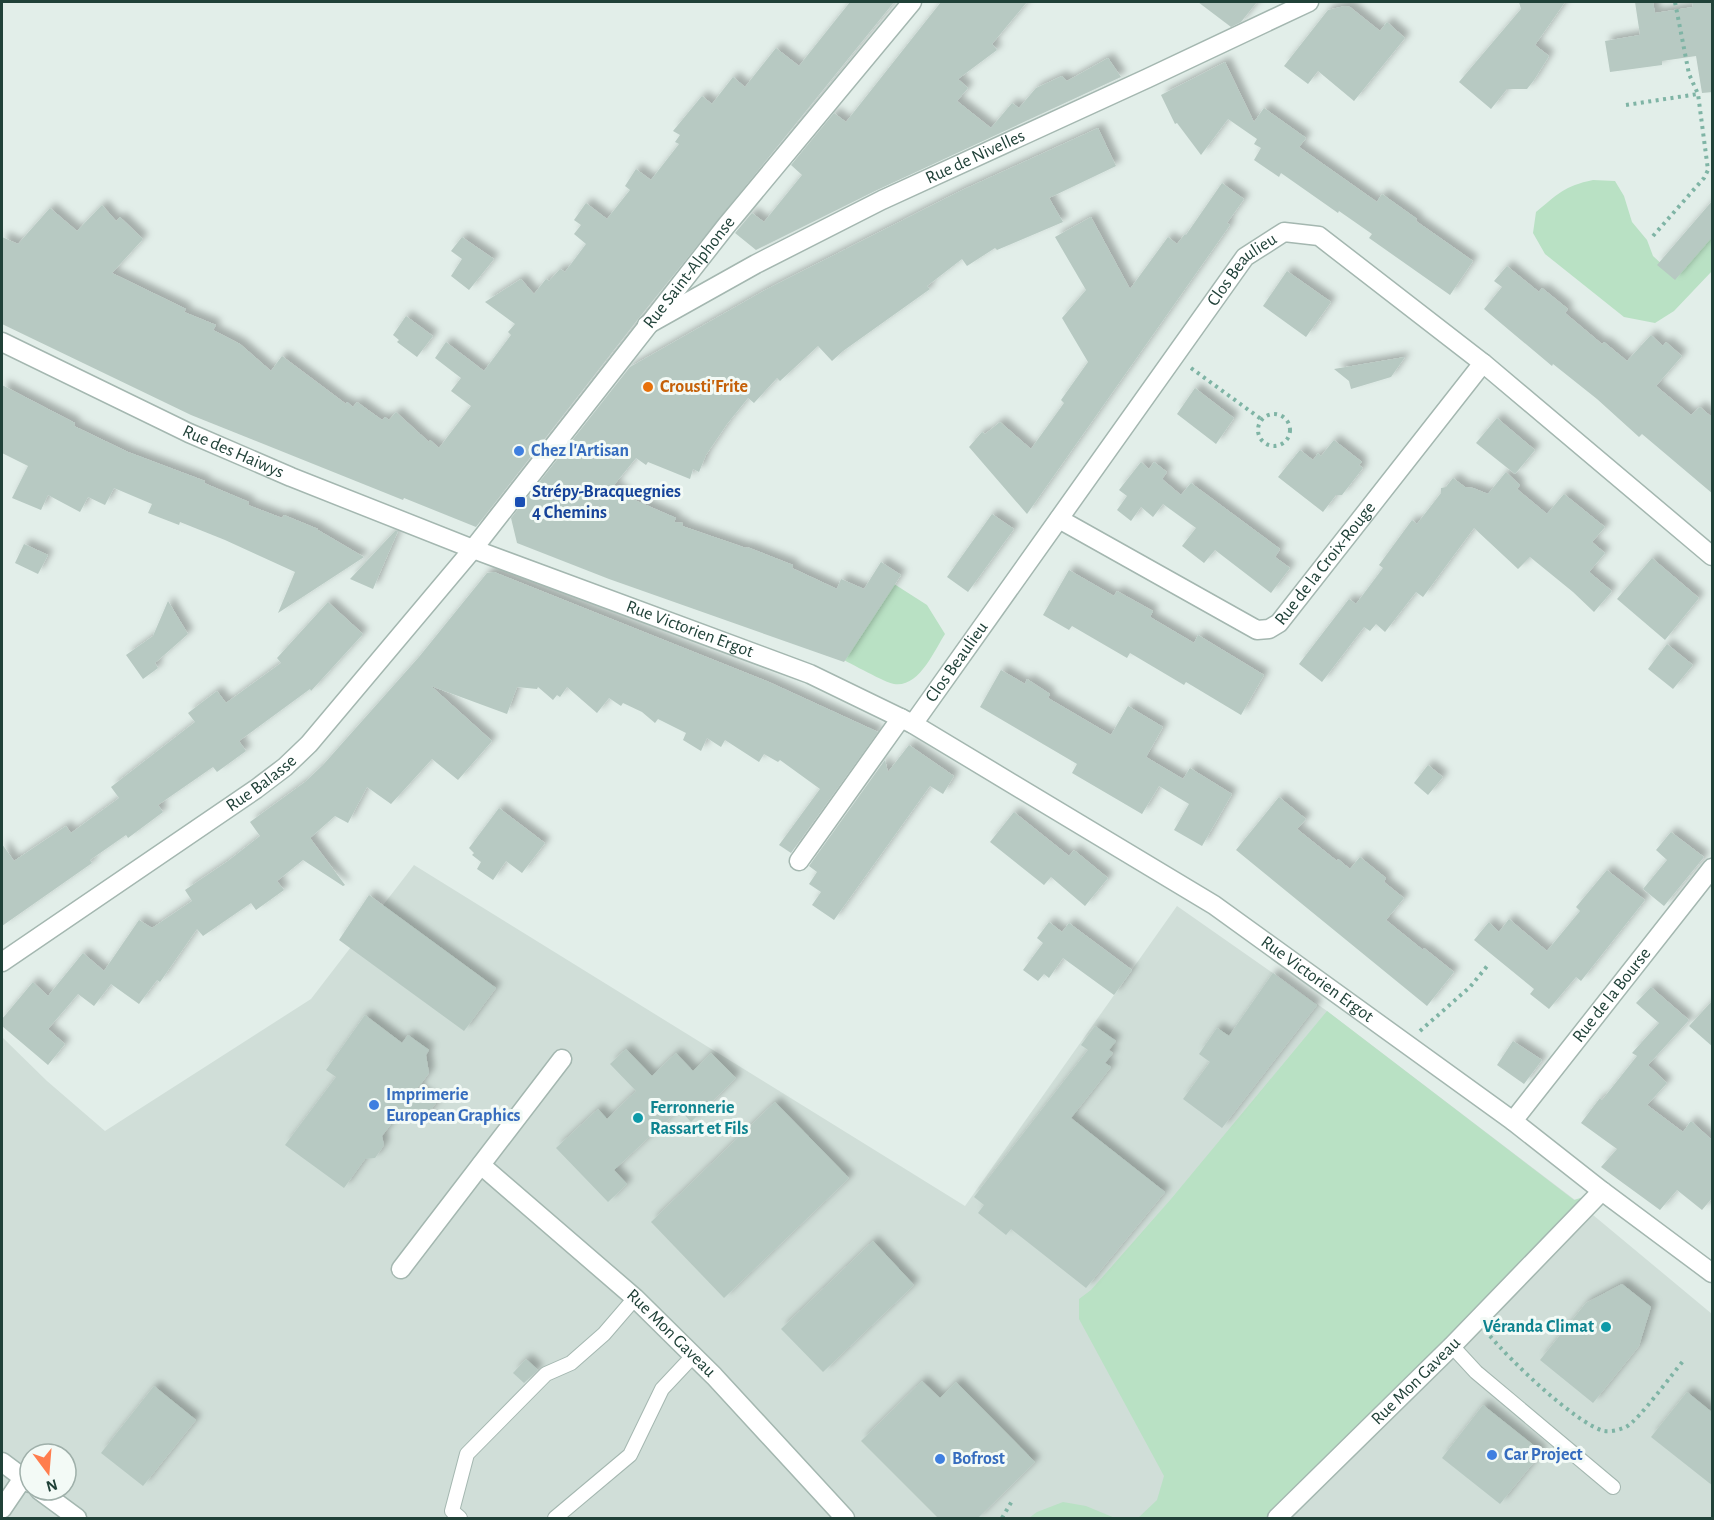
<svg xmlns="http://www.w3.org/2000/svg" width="1714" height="1520" viewBox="0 0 1714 1520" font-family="'Alegreya Sans',sans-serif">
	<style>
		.built { fill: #d0ded8; fill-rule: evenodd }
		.green { fill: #b9e1c4 }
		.building { fill: #b7c9c2; filter: url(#shadow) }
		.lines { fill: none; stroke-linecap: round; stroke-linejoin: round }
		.service-casing { stroke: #a4b7b0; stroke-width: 16 }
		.minor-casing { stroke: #a4b7b0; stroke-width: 21 }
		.tertiary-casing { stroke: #a4b7b0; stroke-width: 21 }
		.path { stroke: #7fb4a5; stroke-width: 4; stroke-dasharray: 3 4.5; stroke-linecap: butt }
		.service { stroke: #fff; stroke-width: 14 }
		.minor { stroke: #fff; stroke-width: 18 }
		.tertiary { stroke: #fff; stroke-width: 18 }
		.food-dot { fill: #e8710a; stroke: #f3faf6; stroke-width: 2 }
		.shop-dot { fill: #3f7fe0; stroke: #f3faf6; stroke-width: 2 }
		.transit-dot { fill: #1a4fb4; stroke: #f3faf6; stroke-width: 2 }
		.culture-dot { fill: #0f9aa8; stroke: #f3faf6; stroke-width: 2 }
		.labels { text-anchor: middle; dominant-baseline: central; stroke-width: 6; stroke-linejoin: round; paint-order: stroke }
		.street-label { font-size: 18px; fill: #204138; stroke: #f3faf6 }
		.food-label { font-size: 18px; font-weight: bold; fill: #c56008; stroke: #f3faf6; text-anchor: start }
		.shop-label { font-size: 18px; font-weight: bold; fill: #366cbe; stroke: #f3faf6; text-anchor: start }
		.transit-label { font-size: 18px; font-weight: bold; fill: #164399; stroke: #f3faf6; text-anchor: start }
		.culture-label { font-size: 18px; font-weight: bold; fill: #0d838f; stroke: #f3faf6; text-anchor: start }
	</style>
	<defs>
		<filter id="shadow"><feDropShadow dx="5.5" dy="-5.5" stdDeviation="3" flood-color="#0004"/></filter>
	</defs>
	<rect width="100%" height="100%" fill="#e2eee9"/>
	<path class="built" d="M 414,865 L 965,1206 L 1177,906 L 1327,1011 L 1575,1200 L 1712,1314 L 1712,1518 L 2,1518 L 2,1037 L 47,1081 L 105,1131 L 311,999 ZM 30,1454 L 66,1454 L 66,1490 L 30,1490 Z"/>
	<g class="green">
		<path d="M 1593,180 L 1615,181 L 1624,196 L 1632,222 L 1647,240 L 1653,256 L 1667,269 L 1712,218 L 1712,271 L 1674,311 L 1655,323 L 1624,317 L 1545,254 L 1533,233 L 1536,212 C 1558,194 1564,186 1593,180 Z"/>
		<path d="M 891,582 L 927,605 L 945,634 C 934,651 919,688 894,684 C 886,683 850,663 840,658 Z"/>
		<path d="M 1327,1011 L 1574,1200 L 1602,1191 L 1277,1518 L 1138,1518 L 1157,1500 L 1164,1476 L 1079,1319 L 1079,1299 L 1091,1290 L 1171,1199 Z"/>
		<path d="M 1063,1502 L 1086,1506 L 1115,1518 L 1029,1518 L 1037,1512 Z"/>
	</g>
	<g class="building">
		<path d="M 850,2 L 894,2 L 638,319 L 476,527 L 404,498 L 403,500 L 191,415 L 2,324 L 2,237 L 18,244 L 50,208 L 77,231 L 102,205 L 116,221 L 120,217 L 143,239 L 112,273 L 186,309 L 184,312 L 216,325 L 213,330 L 240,344 L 271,371 L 282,356 L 346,404 L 347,402 L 353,407 L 357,402 L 382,420 L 385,417 L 389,420 L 396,412 L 429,442 L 430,440 L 439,448 L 471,406 L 451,391 L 461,378 L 435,358 L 446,342 L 484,371 L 511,335 L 508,332 L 515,324 L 485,302 L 521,279 L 534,294 L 546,279 L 549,281 L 560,269 L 565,272 L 586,244 L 574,234 L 581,225 L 574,220 L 586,203 L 607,219 L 630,190 L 625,186 L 636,169 L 651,180 L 679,144 L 675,142 L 680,135 L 673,131 L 702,96 L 712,104 L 733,77 L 745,87 L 776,48 L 799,66 Z"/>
		<path d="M 941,2 L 1027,2 L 992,44 L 997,50 L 958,79 L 968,88 L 957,101 L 991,128 L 1012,103 L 1019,108 L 1036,88 L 1062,76 L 1067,81 L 1108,58 L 1121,77 L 877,190 L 756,250 L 735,233 L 752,213 L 764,222 L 802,175 L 791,165 L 834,113 L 846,122 Z"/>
		<path d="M 1198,2 L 1257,2 L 1241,22 L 1231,27 Z"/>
		<path d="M 1519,2 L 1565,2 L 1535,45 L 1549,56 L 1534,80 L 1527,89 L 1507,89 L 1491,109 L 1459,82 L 1521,9 Z"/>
		<path d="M 1635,2 L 1653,2 L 1655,13 L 1693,7 L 1692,2 L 1713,2 L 1713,92 L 1702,93 L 1696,56 L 1662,61 L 1662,65 L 1610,72 L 1605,41 L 1640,35 Z"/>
		<path d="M 1345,6 L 1350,7 L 1380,31 L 1387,22 L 1405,38 L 1354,101 L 1318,71 L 1308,84 L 1284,66 L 1328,10 Z"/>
		<path d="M 1225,62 L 1254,122 L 1264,108 L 1306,138 L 1299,147 L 1377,202 L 1382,194 L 1417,219 L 1416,221 L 1473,261 L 1450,295 L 1369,238 L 1372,234 L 1339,211 L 1338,213 L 1281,173 L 1279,177 L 1254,160 L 1261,148 L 1254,144 L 1257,139 L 1228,119 L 1201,155 L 1177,123 L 1175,124 L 1161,95 Z"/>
		<path d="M 1098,128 L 1116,166 L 1049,198 L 1063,222 L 997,250 L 995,248 L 967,266 L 962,259 L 927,286 L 930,289 L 843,351 L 832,361 L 818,346 L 780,381 L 777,378 L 754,403 L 748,398 L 727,424 L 706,455 L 699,472 L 693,469 L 690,479 L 648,462 L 646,465 L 636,458 L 614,485 L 630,498 L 676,518 L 674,522 L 683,523 L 682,526 L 746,548 L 747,547 L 793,565 L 792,568 L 837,589 L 841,579 L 864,589 L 881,562 L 901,575 L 844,662 L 609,579 L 517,543 L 511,518 L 630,367 L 765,290 L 960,191 Z"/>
		<path d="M 1222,183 L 1244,199 L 1227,223 L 1230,225 L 1027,514 L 969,447 L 982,432 L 985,434 L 1000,422 L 1031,449 L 1064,403 L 1061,400 L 1088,362 L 1062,318 L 1086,290 L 1055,237 L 1091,217 L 1130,289 L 1168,237 L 1177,244 L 1185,234 L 1186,235 Z"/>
		<path d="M 1713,200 L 1713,236 L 1675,280 L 1657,265 Z"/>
		<path d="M 462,237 L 494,259 L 469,290 L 451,276 L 462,259 L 451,251 Z"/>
		<path d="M 1507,266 L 1539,292 L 1542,288 L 1552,296 L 1568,309 L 1565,313 L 1602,344 L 1604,342 L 1627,361 L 1651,335 L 1663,346 L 1666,342 L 1682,356 L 1656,386 L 1691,415 L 1700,407 L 1713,418 L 1713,494 L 1642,434 L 1639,437 L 1597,399 L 1553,364 L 1552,366 L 1484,309 L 1502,287 L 1494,281 Z"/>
		<path d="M 1287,271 L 1331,302 L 1306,337 L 1263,306 Z"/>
		<path d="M 406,316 L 433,336 L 417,357 L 397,342 L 399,340 L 393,335 Z"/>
		<path d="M 1405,357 L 1391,377 L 1351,389 L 1349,381 L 1334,369 Z"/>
		<path d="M 2,385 L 75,423 L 74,426 L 128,452 L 205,481 L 204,483 L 249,502 L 248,505 L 282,518 L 284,515 L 318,529 L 318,530 L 364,557 L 278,613 L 295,572 L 225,540 L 180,522 L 179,525 L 148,513 L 152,504 L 114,488 L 105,505 L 88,497 L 80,512 L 48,495 L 41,510 L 12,498 L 28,466 L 2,453 Z"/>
		<path d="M 1195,388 L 1234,418 L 1216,444 L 1177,414 Z"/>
		<path d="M 1497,418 L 1535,450 L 1515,474 L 1476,443 Z"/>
		<path d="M 1334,440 L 1362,462 L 1359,465 L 1363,468 L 1342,495 L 1336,495 L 1323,512 L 1278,477 L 1300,450 L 1313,460 L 1318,453 L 1321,456 Z"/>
		<path d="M 1141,462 L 1149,469 L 1154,462 L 1167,472 L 1162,479 L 1181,495 L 1191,483 L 1280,549 L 1275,557 L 1290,568 L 1271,593 L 1215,550 L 1204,563 L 1182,546 L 1196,528 L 1163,504 L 1153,517 L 1141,507 L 1131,521 L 1117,510 L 1127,496 L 1119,490 Z"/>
		<path d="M 1506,472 L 1520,485 L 1517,489 L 1547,514 L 1564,494 L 1605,527 L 1592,542 L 1605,553 L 1589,572 L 1612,591 L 1594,612 L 1573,592 L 1530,557 L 1518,569 L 1474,528 L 1423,597 L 1416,592 L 1385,632 L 1376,624 L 1370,631 L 1364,627 L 1322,682 L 1299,664 L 1349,599 L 1356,604 L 1383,568 L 1379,565 L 1412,520 L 1417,524 L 1441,493 L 1441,488 L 1446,487 L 1453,478 L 1465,487 L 1473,488 L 1488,494 Z"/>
		<path d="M 992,514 L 1014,529 L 968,592 L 947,577 Z"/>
		<path d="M 395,531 L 398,531 L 373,589 L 350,579 Z"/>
		<path d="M 24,544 L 48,555 L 38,574 L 15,563 Z"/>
		<path d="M 1652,558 L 1699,598 L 1665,640 L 1617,599 Z"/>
		<path d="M 1069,570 L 1114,596 L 1117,591 L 1153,611 L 1150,617 L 1194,643 L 1198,635 L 1264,675 L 1241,715 L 1186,682 L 1184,685 L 1130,653 L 1127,658 L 1072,626 L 1069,630 L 1043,615 Z"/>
		<path d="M 494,572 L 769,682 L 878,732 L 791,853 L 779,845 L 820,789 L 780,760 L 778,762 L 764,754 L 759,762 L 725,740 L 721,747 L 707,738 L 701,751 L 683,740 L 686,733 L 658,719 L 655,723 L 642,712 L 623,703 L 621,706 L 609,698 L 597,713 L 567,687 L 560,697 L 557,695 L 553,700 L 538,687 L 537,689 L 517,687 L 507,714 L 431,686 L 492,741 L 458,780 L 432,759 L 391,804 L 367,787 L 348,823 L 335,816 L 310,838 L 345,885 L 343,886 L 303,860 L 277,881 L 284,890 L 256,910 L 251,903 L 203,936 L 197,929 L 160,982 L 157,980 L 139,1004 L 111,984 L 94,1006 L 78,994 L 48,1029 L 65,1044 L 48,1065 L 2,1026 L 2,1019 L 33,982 L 48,996 L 83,953 L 104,971 L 139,920 L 152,928 L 192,901 L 185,890 L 228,861 L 260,836 L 250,822 L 305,782 L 323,765 L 419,657 L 487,573 Z"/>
		<path d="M 168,601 L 188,634 L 155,663 L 158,668 L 143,679 L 126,655 L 153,636 Z"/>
		<path d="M 328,602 L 363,634 L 311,691 L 310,689 L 239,741 L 246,751 L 217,772 L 213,767 L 158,805 L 163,812 L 128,838 L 126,835 L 90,860 L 92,863 L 2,926 L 2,844 L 14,861 L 66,826 L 71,833 L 119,798 L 111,787 L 195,722 L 188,713 L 217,691 L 226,703 L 281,663 L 277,658 Z"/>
		<path d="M 1667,644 L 1693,665 L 1673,689 L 1648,669 Z"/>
		<path d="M 1001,670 L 1025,684 L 1027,679 L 1050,694 L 1048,698 L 1111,735 L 1128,706 L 1163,727 L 1146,757 L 1183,779 L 1190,768 L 1232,794 L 1202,846 L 1174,830 L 1189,804 L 1159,786 L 1142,814 L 1072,773 L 1077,764 L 980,707 Z"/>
		<path d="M 909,745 L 954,776 L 943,794 L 930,786 L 834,920 L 812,905 L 821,892 L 809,884 L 817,872 L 809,866 L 885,760 L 888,772 Z"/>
		<path d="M 1428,765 L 1443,777 L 1428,795 L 1414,783 Z"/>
		<path d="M 1279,797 L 1306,819 L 1297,829 L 1337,861 L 1338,859 L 1350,869 L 1360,857 L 1386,878 L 1384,882 L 1404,898 L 1386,920 L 1423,950 L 1424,948 L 1454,972 L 1427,1006 L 1236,850 Z"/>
		<path d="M 499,808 L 545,843 L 522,873 L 506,861 L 493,880 L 477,869 L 481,862 L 472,855 L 474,853 L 469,848 Z"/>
		<path d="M 1014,812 L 1069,856 L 1074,850 L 1108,878 L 1085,906 L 1051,877 L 1044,885 L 990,842 Z"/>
		<path d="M 1671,832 L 1704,857 L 1664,906 L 1643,889 L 1667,860 L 1656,850 Z"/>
		<path d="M 1607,870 L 1645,900 L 1581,981 L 1576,977 L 1549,1009 L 1530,994 L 1534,989 L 1474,940 L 1489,922 L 1499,932 L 1509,919 L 1547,951 L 1580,911 L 1576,907 Z"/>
		<path d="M 369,895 L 496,988 L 464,1031 L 339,940 Z"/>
		<path d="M 1049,922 L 1062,932 L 1069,923 L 1132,970 L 1114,995 L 1063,958 L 1049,978 L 1044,974 L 1038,981 L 1023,970 L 1043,943 L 1037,938 Z"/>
		<path d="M 1273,973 L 1317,1005 L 1222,1128 L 1183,1099 L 1210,1062 L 1199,1054 L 1217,1028 L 1229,1036 Z"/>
		<path d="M 1651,987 L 1689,1020 L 1648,1065 L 1667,1083 L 1647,1105 L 1683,1132 L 1691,1121 L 1713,1141 L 1713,1197 L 1702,1210 L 1677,1190 L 1660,1210 L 1601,1167 L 1617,1149 L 1581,1123 L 1600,1098 L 1602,1100 L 1637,1056 L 1632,1053 L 1659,1023 L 1636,1003 Z"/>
		<path d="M 1713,1000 L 1713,1047 L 1689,1026 Z"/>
		<path d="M 365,1015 L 402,1043 L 408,1035 L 429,1050 L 426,1055 L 429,1073 L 417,1089 L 436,1103 L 422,1122 L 403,1108 L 382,1136 L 384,1145 L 375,1158 L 365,1159 L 344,1188 L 285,1145 L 336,1077 L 326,1070 Z"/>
		<path d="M 1095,1026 L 1116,1041 L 1109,1050 L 1113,1053 L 1105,1063 L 1111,1067 L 1071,1118 L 1165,1192 L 1086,1288 L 1011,1229 L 1006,1235 L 978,1213 L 984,1205 L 974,1197 L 1088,1050 L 1081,1045 Z"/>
		<path d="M 1513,1041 L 1542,1060 L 1524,1084 L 1497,1065 Z"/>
		<path d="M 626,1049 L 652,1076 L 676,1053 L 693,1071 L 711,1053 L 736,1078 L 691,1122 L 679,1109 L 614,1170 L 627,1184 L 608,1202 L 556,1148 L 598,1109 L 607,1119 L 636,1091 L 610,1064 Z"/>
		<path d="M 775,1102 L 849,1178 L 724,1298 L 651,1222 Z"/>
		<path d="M 873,1241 L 914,1285 L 823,1372 L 781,1329 Z"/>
		<path d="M 1622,1284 L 1651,1307 L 1639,1346 L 1593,1403 L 1540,1360 L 1586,1303 Z"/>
		<path d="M 526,1359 L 538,1370 L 524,1383 L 513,1373 Z"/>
		<path d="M 922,1381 L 940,1398 L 956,1382 L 1035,1462 L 978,1518 L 938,1518 L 861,1441 Z"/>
		<path d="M 154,1386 L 196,1420 L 143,1486 L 101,1453 Z"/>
		<path d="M 1687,1392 L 1713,1413 L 1713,1486 L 1651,1437 Z"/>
		<path d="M 1483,1405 L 1542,1452 L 1500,1504 L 1442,1458 Z"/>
	</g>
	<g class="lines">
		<defs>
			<g id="service">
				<path d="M 1452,1346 L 1476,1372 L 1613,1487"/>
				<path d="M 460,1518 L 452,1511 L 467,1454 L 546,1374 L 571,1363 L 604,1334 L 635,1298"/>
				<path d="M 555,1518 L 630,1455 L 662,1389 L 693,1356"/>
			</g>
			<g id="minor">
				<path id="s1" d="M 647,325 L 756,264 L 882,200 L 1148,78 L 1309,2"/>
				<path id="s2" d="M 1059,519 L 1257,630 L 1269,629 L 1279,623 L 1483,363"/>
				<path id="s3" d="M 473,549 L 726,226 L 912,2"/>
				<path id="s4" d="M 913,724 L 1245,257 L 1284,232 L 1319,236 L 1483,363 L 1712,556"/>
				<path d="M 799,861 L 901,718"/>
				<path id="s5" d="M 1513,1121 L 1712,868"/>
				<path id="s6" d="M 481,1165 L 635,1298 L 714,1376 L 845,1518"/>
				<path d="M 401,1269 L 562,1059"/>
				<path d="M 2,1462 L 30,1483"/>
				<path d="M 39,1490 L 77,1518"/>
				<path d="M 2,1509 L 23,1478"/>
				<path id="s7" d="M 1277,1518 L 1452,1346 L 1602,1191"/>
			</g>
			<g id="tertiary">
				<path id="s8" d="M 2,342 L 189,433 L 291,477 L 473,549 L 810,674 L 913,724 L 1214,905 L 1513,1121 L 1602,1191 L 1712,1273"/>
				<path id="s9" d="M 2,962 L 256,789 L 285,767 L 309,744 L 473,549"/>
			</g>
		</defs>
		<use href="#service" class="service-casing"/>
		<use href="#minor" class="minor-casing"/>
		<use href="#tertiary" class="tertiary-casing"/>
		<g class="path">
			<path d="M 1626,105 L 1698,94"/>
			<path d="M 1653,236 L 1704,178 L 1708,170 L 1698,94 L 1689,74 L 1675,2"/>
			<path d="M 1191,368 L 1261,419"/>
			<circle cx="1274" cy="430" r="16"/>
			<path d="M 1420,1031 L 1470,987 L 1488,965"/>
			<path d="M 1490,1336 C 1510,1360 1575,1423 1604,1431 C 1611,1432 1619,1430 1626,1427 C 1639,1420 1672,1374 1684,1360"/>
			<path d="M 1002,1518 L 1012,1501"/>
		</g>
		<use href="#service" class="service"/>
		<use href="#minor" class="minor"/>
		<use href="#tertiary" class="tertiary"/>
	</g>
	<circle class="food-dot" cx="648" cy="387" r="6"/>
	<g class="shop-dot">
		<circle cx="519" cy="451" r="6"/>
		<circle cx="374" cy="1105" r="6"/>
		<circle cx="1492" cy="1455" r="6"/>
		<circle cx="940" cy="1459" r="6"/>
	</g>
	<rect class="transit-dot" x="514" y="496" width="12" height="12" rx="3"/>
	<g class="culture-dot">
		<circle cx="638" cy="1118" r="6"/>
		<circle cx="1606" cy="1327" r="6"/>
	</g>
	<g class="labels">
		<g class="street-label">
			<text stroke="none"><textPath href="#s1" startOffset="369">Rue de Nivelles</textPath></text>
			<text stroke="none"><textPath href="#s4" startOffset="562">Clos Beaulieu</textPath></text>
			<text stroke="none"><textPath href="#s3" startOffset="351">Rue Saint-Alphonse</textPath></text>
			<text stroke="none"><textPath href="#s8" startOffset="256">Rue des Haiwys</textPath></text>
			<text stroke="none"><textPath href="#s2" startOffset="326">Rue de la Croix-Rouge</textPath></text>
			<text stroke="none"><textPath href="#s8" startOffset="746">Rue Victorien Ergot</textPath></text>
			<text stroke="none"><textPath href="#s4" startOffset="76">Clos Beaulieu</textPath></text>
			<text stroke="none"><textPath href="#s9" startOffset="315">Rue Balasse</textPath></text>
			<text stroke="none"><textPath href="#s8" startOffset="1467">Rue Victorien Ergot</textPath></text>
			<text stroke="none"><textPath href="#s5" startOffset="160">Rue de la Bourse</textPath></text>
			<text stroke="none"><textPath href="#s6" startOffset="254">Rue Mon Gaveau</textPath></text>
			<text stroke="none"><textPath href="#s7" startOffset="195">Rue Mon Gaveau</textPath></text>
		</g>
		<g class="food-label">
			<text x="660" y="387">Crousti'Frite</text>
		</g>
		<g class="shop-label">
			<text x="531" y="451">Chez l'Artisan</text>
			<text x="386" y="1095">Imprimerie<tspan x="386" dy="21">European Graphics</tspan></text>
			<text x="1504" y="1455">Car Project</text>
			<text x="952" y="1459">Bofrost</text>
		</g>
		<g class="transit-label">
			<text x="532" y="492">Strépy-Bracquegnies<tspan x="532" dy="21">4 Chemins</tspan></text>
		</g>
		<g class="culture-label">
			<text x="650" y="1108">Ferronnerie<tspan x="650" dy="21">Rassart et Fils</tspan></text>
			<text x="1594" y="1327" text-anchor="end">Véranda Climat</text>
		</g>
	</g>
	<rect width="1714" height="1520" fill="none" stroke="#204138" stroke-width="6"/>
	<g transform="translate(48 1472) rotate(164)"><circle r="28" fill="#f3faf6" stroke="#9fb0aa" stroke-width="1.5"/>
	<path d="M0-4.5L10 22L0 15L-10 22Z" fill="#ff7d4e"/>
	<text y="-9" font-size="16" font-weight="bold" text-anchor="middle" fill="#204138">N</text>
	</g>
</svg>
